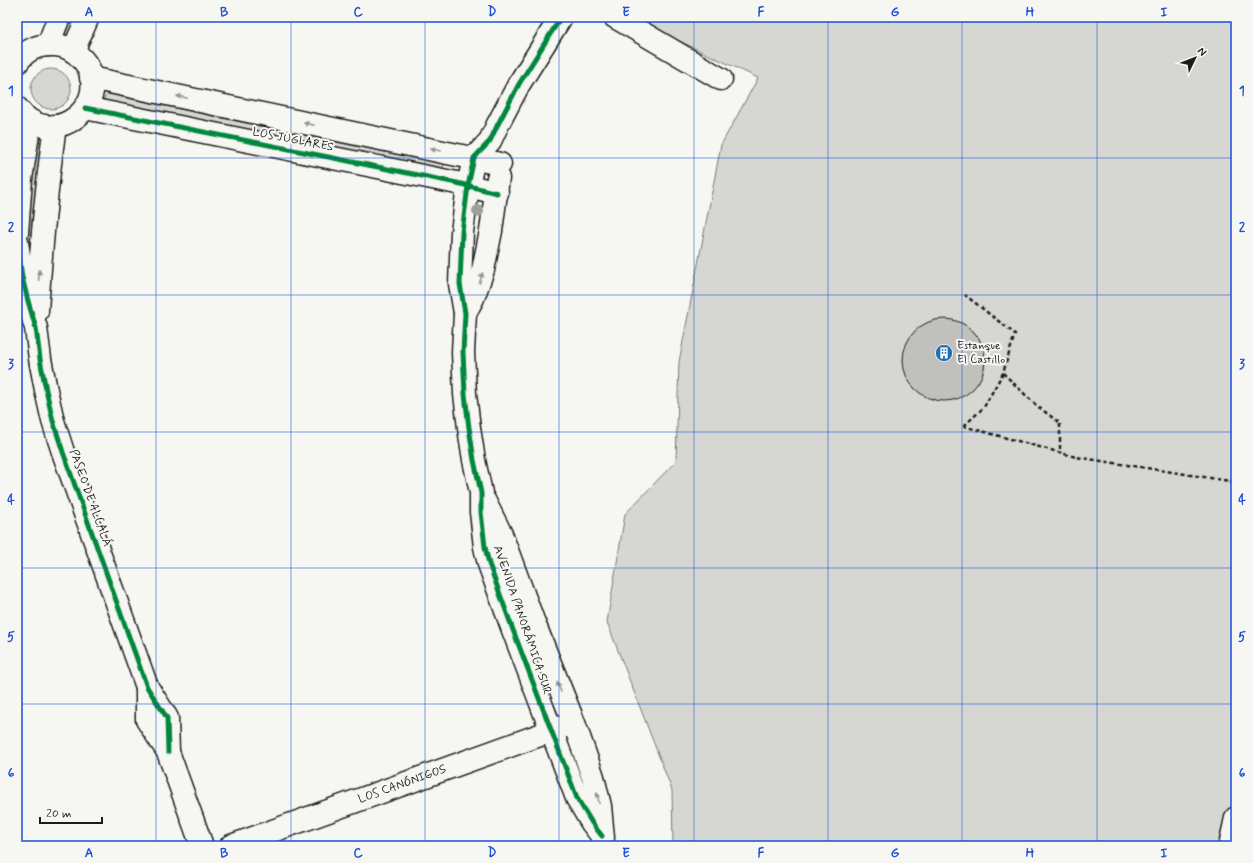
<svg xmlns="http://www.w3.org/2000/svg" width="1253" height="863" viewBox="0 0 1253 863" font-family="Mynerve,sans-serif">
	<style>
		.green { fill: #d6d6d2; stroke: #797977 }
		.building { fill: #c0c0bd; stroke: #1c1c1c }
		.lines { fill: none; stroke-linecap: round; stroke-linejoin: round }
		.minor-casing { stroke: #1c1c1c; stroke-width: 25 }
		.path { stroke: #1c1c1c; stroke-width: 2.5; stroke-dasharray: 4 3; stroke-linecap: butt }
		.minor { stroke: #f6f6f2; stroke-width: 22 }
		.cycleway-casing { stroke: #f6f6f2; stroke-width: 8 }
		.cycleway { stroke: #00873e; stroke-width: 5 }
		.tree { fill: #9d9d9b }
		.oneway { fill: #949492 }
		.grid { fill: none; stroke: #1d4ed8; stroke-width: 1; stroke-opacity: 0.55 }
		.labels { text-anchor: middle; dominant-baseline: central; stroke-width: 4; stroke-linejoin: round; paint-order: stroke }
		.street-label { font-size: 12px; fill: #1c1c1c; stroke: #f6f6f2 }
		.poi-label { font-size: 12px; fill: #1c1c1c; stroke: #f6f6f2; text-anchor: start }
		.neatline { fill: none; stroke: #1d4ed8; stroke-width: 1.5 }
		.grid-label { font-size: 13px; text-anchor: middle; font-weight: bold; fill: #1d4ed8 }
	</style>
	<rect width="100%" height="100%" fill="#f6f6f2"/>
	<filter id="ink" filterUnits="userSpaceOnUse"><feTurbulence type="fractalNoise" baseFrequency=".025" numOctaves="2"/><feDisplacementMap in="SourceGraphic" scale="8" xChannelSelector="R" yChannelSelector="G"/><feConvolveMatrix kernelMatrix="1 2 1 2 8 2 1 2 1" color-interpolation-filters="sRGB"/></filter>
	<g filter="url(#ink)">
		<g class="green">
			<path d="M 71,17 L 79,17 L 71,37 L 64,36 Z"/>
			<path d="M 628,17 L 1236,17 L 1236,846 L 673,846 L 672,790 L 607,622 L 625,514 L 676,461 L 679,362 L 721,145 L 758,78 Z"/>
			<circle cx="51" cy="89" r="20"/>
			<path d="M 108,94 L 316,138 L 444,164 L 443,171 L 106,104 L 104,98 Z"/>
			<path d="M 39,141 L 43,146 L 33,235 L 30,238 L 25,234 L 36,145 Z"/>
		</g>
		<circle class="building" cx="944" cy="360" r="41"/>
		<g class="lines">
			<defs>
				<g id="minor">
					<path d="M 561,17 L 519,84 L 497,126 L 490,141 L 474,158 L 468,186 L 462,232 L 460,284 L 465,313 L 463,352 L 465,394 L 469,428 L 474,460 L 481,493 L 481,512 L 485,547 L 489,564 L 513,630 L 577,798 L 592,823 L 602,836"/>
					<path d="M 615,17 L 721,79"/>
					<path d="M 48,45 L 59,17"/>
					<path d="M 73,51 L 88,17"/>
					<path d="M 17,63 C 25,50 39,44 54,45 C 65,45 75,51 83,60 C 117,100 53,156 17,108"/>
					<path d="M 91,78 L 500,164"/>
					<path d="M 85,108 L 457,183 L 497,193"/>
					<path d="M 17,233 L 21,179 L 30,121"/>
					<path d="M 17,242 L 22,277 L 28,301 L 36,328 L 40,359 L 46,390 L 53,421 L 63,452 L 147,687 L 167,718 L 168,752"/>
					<path d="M 37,311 C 41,249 46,188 55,126"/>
					<path d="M 465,313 L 473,298 L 483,270 L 491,231 L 498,178"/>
					<path d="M 484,500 L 501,534 L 534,623 L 574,723 L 593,777 L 600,806 L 603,838"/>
					<path d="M 147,687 L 147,720 L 168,752 L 202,846"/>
					<path id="s1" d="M 231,846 L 565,726"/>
					<path d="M 1230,846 L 1236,818"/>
				</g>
			</defs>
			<use href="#minor" class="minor-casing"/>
			<g class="path">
				<path d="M 1003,373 L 1037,406 L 1060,423 L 1060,453"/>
				<path d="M 963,426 L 1076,457 L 1236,482"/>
				<path d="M 964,426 L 984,407 L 1003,373 L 1015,334 L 965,295"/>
			</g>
			<use href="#minor" class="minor"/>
			<defs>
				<g id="cycleway">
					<path d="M 561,17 L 519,84 L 497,126 L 490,141 L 474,158 L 468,186 L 462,232 L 460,284 L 465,313 L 463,352 L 465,394 L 469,428 L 474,460 L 481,493 L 481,512 L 485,547 L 489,564 L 513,630 L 577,798 L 592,823 L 602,836"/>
					<path d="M 85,108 L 457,183 L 497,193"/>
					<path d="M 17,242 L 22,277 L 28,301 L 36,328 L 40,359 L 46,390 L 53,421 L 63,452 L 147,687 L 167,718 L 168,752"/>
				</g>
			</defs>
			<use href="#cycleway" class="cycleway-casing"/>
			<use href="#cycleway" class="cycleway"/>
		</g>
		<circle class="tree" cx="478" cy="211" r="6"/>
		<defs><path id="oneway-solid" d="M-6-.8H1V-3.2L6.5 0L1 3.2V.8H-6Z"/></defs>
		<g class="oneway">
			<use href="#oneway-solid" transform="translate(182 97) rotate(-168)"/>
			<use href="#oneway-solid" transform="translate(309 124) rotate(-168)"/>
			<use href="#oneway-solid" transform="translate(436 150) rotate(-168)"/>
			<use href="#oneway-solid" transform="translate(39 275) rotate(-86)"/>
			<use href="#oneway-solid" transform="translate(481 278) rotate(-73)"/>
			<use href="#oneway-solid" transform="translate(559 687) rotate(-112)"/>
			<use href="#oneway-solid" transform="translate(598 798) rotate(-102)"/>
		</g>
	</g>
	<path class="grid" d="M 156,17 L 156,846M 291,17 L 291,846M 425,17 L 425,846M 559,17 L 559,846M 694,17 L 694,846M 828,17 L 828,846M 962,17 L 962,846M 1097,17 L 1097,846M 17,158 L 1236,158M 17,295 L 1236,295M 17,432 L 1236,432M 17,568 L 1236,568M 17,704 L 1236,704"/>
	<defs>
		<symbol id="building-disc" viewBox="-11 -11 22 22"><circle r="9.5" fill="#1f6fb2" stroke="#f6f6f2"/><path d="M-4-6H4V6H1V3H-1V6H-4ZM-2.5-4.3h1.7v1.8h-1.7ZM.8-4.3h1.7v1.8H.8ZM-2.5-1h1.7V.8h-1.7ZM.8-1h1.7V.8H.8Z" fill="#fff"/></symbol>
	</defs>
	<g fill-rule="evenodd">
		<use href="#building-disc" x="934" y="343" width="20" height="20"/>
	</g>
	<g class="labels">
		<g class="street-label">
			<text transform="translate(293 140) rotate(11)">LOS JUGLARES</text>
			<text transform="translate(90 498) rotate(70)">PASEO DE ALCALÁ</text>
			<text transform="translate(522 620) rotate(71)">AVENIDA PANORÁMICA SUR</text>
			<text stroke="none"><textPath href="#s1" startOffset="182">LOS CANÓNIGOS</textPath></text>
		</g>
		<g class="poi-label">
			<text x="957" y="346">Estanque<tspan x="957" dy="14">El Castillo</tspan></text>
		</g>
	</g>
	<rect width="1253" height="863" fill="none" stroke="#f6f6f2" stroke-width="44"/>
	<g transform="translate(1195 58) rotate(47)" stroke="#f6f6f2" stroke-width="3" paint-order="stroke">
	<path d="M0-3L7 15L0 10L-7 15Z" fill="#1c1c1c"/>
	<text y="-6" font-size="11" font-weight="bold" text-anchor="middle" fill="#1c1c1c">N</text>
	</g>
	<path d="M40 817v6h62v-6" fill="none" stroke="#1c1c1c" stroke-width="2"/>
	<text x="46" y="817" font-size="12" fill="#1c1c1c" stroke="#f6f6f2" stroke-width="3" paint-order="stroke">20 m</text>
	<rect x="22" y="22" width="1209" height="819" class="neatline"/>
	<g class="grid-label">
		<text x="89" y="16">A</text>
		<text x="224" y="16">B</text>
		<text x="358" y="16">C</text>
		<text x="492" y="16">D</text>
		<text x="626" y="16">E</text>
		<text x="761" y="16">F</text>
		<text x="895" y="16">G</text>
		<text x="1030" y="16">H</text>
		<text x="1164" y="16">I</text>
		<text x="11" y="95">1</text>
		<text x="1242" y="95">1</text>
		<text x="11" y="231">2</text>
		<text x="1242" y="231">2</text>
		<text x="11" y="368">3</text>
		<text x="1242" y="368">3</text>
		<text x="11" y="504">4</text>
		<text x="1242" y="504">4</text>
		<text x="11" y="641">5</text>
		<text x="1242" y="641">5</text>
		<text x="11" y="777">6</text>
		<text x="1242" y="777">6</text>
		<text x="89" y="857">A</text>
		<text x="224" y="857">B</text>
		<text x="358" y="857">C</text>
		<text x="492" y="857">D</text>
		<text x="626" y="857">E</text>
		<text x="761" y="857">F</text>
		<text x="895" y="857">G</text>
		<text x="1030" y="857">H</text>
		<text x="1164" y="857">I</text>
	</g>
</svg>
